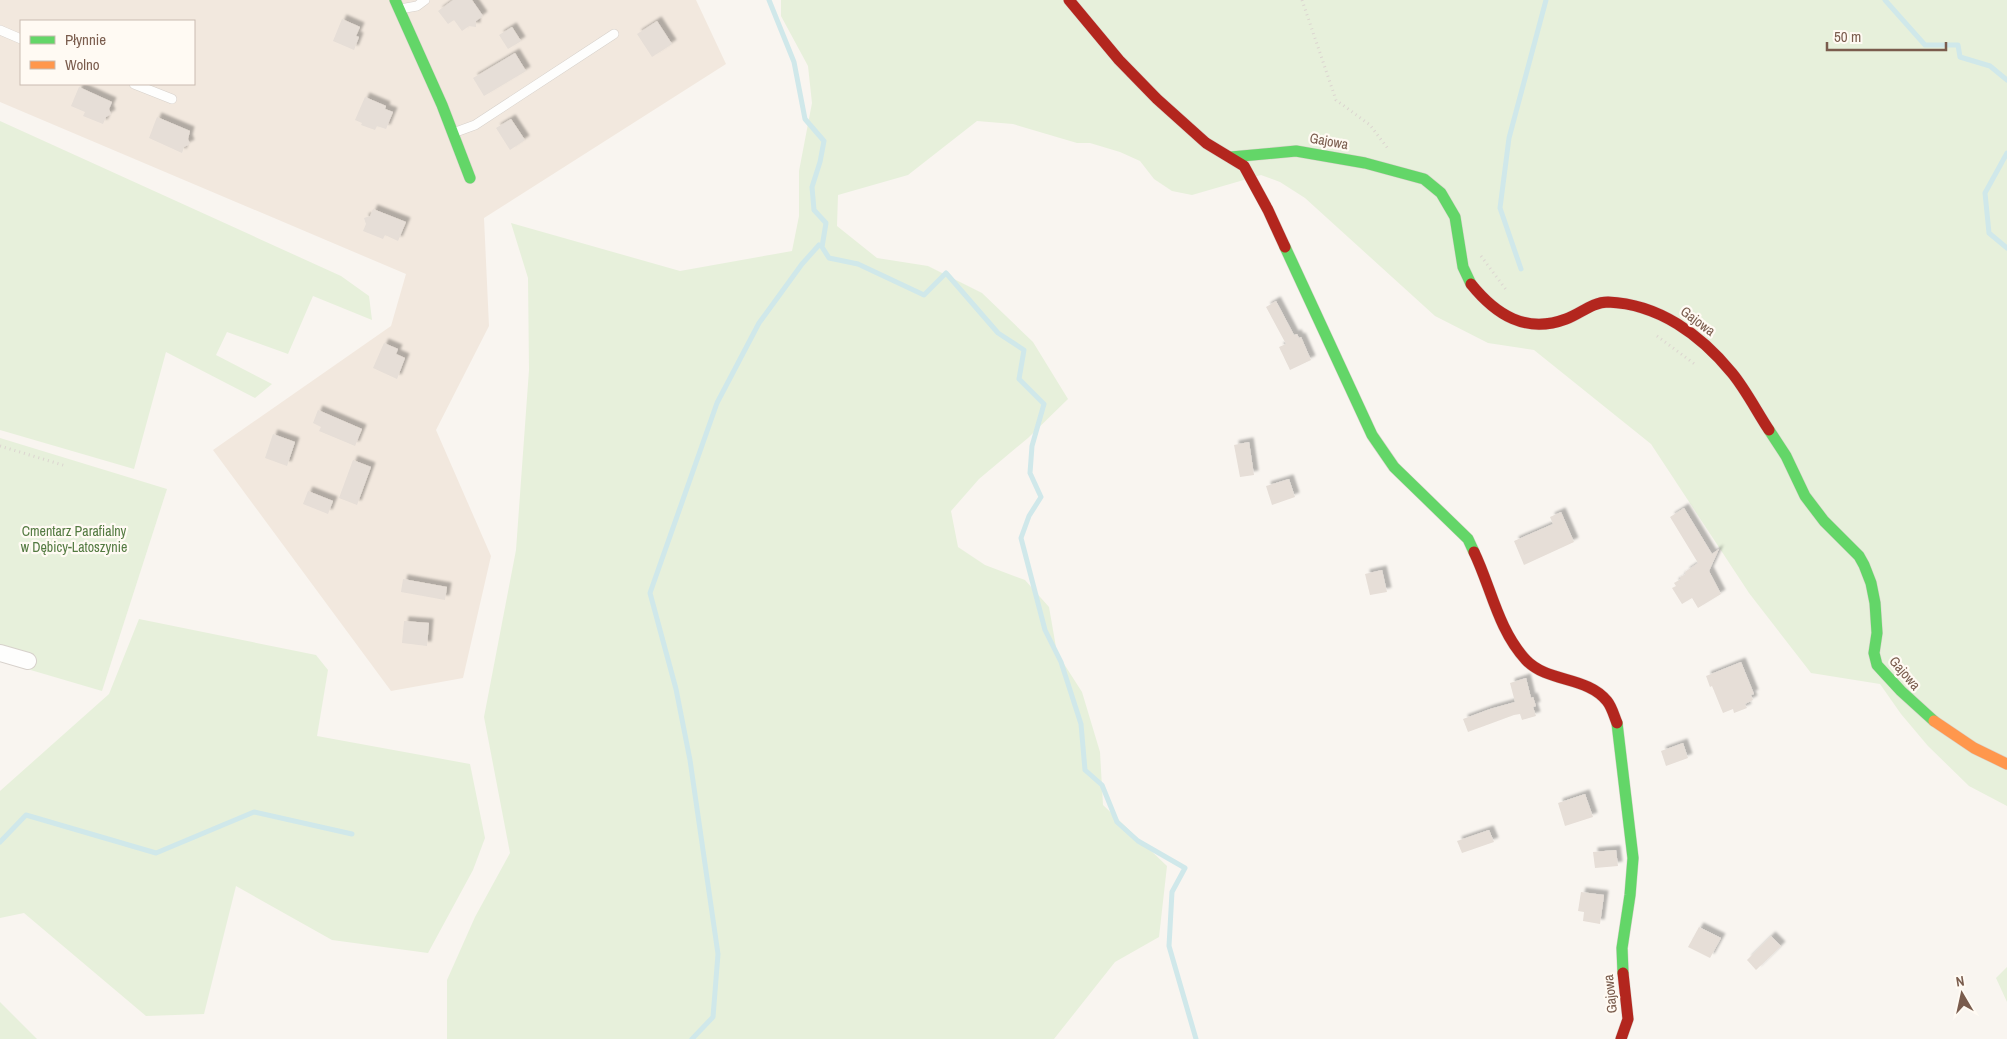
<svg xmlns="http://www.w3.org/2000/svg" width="2007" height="1039" viewBox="0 0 2007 1039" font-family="'Archivo Narrow',sans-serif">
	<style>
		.residential { fill: #f2e8de; fill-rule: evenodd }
		.green { fill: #e7f0db }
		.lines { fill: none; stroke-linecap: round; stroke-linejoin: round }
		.stream { stroke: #d0e8ea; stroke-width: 5 }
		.building { fill: #e6ded7; filter: url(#shadow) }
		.lane-casing { stroke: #d7d1cb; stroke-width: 10 }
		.street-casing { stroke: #d7d1cb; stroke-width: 18 }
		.fast-casing { stroke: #d9d2cb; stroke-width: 12 }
		.slow-casing { stroke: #d9d2cb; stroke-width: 12 }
		.jam-casing { stroke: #d9d2cb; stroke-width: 12 }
		.path { stroke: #dcd5d0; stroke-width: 3; stroke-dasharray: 1 4; stroke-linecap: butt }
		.lane { stroke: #fefefd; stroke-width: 9 }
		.street { stroke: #fefefd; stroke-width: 16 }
		.fast { stroke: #63d668; stroke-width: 11 }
		.slow { stroke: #ff974d; stroke-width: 11 }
		.jam { stroke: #b3261e; stroke-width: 11 }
		.labels { text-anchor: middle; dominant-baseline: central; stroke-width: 4.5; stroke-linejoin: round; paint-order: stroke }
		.street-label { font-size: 14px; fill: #7a5c4d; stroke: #fffaf3 }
		.park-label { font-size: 14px; fill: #537a41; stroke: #fffaf3 }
	</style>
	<defs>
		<filter id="shadow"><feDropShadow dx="4.5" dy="-4.5" stdDeviation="1" flood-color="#0004"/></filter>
	</defs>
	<rect width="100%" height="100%" fill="#f9f5f0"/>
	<path class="residential" d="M 0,0 L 696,0 L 726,64 L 484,218 L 489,326 L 436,430 L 491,556 L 463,678 L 391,691 L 213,450 L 391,326 L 406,274 L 0,102 ZM 21,21 L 194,21 L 194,84 L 21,84 Z"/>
	<g class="green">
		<path d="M 781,0 L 2007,0 L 2007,806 L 1969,786 L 1928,746 L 1901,714 L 1880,684 L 1811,673 L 1749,593 L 1651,444 L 1534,350 L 1488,343 L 1435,316 L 1305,198 L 1280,182 L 1261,175 L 1192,195 L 1172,191 L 1154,179 L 1140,161 L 1120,152 L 1090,143 L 1077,143 L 1013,124 L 977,121 L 908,175 L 838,195 L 837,226 L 877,258 L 928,266 L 982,293 L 1033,342 L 1068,399 L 1028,438 L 979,479 L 951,511 L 958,547 L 985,565 L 1025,580 L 1049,607 L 1057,653 L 1082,692 L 1100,752 L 1103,805 L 1167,866 L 1159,937 L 1115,962 L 1054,1039 L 447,1039 L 447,980 L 475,917 L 510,853 L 484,717 L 516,550 L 529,370 L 528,278 L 511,223 L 680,271 L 792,251 L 799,216 L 799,171 L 812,103 L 808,66 L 781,16 Z"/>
		<path d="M 0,121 L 341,276 L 369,296 L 372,320 L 313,296 L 288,354 L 227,332 L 216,355 L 272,384 L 255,398 L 166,352 L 134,469 L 0,430 Z"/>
		<path d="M 0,438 L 167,489 L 102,691 L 0,661 Z"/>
		<path d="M 139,619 L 316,655 L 328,670 L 317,736 L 470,764 L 485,838 L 473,870 L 428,953 L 332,940 L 236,886 L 204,1014 L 146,1016 L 24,913 L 0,918 L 0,791 L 109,694 Z"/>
		<path d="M 2007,967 L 2007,1002 L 1996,978 Z"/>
		<path d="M 0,1002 L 37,1039 L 0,1039 Z"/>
	</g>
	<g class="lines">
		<g class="stream">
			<path d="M 769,0 L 794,62 L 805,119 L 824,141 L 820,162 L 812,187 L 814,210 L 826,223 L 822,247 L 829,258 L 858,264 L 924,295 L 946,273 L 998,333 L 1024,350 L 1019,379 L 1044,404 L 1032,446 L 1030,473 L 1041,497 L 1029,516 L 1021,538 L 1045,630 L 1061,662 L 1081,724 L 1085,770 L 1102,785 L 1117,822 L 1138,841 L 1185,868 L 1172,892 L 1169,946 L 1196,1039"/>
			<path d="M 1885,0 L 1925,45 L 1958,45 L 1960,57 L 1990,66 L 2007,80"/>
			<path d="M 2007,153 L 1985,193 L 1989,233 L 2007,248"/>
			<path d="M 1521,269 L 1500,208 L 1509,138 L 1546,0"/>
			<path d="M 0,842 L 26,815 L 156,853 L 254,812 L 352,834"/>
			<path d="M 692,1039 L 713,1017 L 718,954 L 690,760 L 676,689 L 650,593 L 717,403 L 759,323 L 802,264 L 819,245"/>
		</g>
	</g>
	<g class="building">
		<path d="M 453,0 L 472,0 L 483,16 L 476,21 L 476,27 L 469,26 L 462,31 L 454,20 L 448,24 L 438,11 Z"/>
		<path d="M 342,19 L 360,27 L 356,36 L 359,37 L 354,50 L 333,41 Z"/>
		<path d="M 657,21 L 672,44 L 652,57 L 637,34 Z"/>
		<path d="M 512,27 L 521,41 L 508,49 L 499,35 Z"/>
		<path d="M 515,53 L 526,71 L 484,96 L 473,78 Z"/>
		<path d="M 79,87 L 112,102 L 109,109 L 111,114 L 106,117 L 103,124 L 83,116 L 85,112 L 71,106 Z"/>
		<path d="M 365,97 L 386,106 L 385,109 L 393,112 L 386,129 L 377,126 L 375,130 L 361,125 L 362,123 L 355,120 Z"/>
		<path d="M 157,117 L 190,131 L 188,139 L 190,144 L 184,147 L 182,153 L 149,138 Z"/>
		<path d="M 511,119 L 525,140 L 510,150 L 496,128 Z"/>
		<path d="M 373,209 L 406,222 L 398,241 L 385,235 L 383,239 L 363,231 L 366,224 L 364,218 L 370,216 Z"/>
		<path d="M 1276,301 L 1294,335 L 1297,334 L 1299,338 L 1301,337 L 1311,360 L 1290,370 L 1279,347 L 1286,344 L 1266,307 Z"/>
		<path d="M 384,343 L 398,349 L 396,354 L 405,358 L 397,379 L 373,368 Z"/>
		<path d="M 318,410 L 362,429 L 355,446 L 319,431 L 321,427 L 313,423 Z"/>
		<path d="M 273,434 L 295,442 L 287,466 L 265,458 Z"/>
		<path d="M 1249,442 L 1254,475 L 1240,477 L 1234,445 Z"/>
		<path d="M 353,460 L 371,467 L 357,505 L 339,498 Z"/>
		<path d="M 1289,479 L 1295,497 L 1272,505 L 1266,486 Z"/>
		<path d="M 308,491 L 333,501 L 328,514 L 303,504 Z"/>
		<path d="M 1684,508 L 1712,554 L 1719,549 L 1709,571 L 1721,594 L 1698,608 L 1692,598 L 1682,604 L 1672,588 L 1676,586 L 1674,583 L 1681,579 L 1680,577 L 1686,574 L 1685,572 L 1698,563 L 1670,517 Z"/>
		<path d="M 1561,512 L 1574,542 L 1524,565 L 1514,541 L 1553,524 L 1550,517 Z"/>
		<path d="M 1382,570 L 1387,592 L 1370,595 L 1365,574 Z"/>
		<path d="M 403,579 L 447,587 L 445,600 L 401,592 Z"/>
		<path d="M 404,621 L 429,623 L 427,646 L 402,643 Z"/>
		<path d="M 1741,662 L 1754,694 L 1751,695 L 1753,700 L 1745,704 L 1747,708 L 1734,713 L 1733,709 L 1723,713 L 1712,686 L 1710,687 L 1706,676 Z"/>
		<path d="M 1526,678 L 1531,698 L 1533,697 L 1536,706 L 1533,707 L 1536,716 L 1522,720 L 1520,714 L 1514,715 L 1468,732 L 1463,719 L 1490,709 L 1515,702 L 1510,683 Z"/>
		<path d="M 1683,743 L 1688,758 L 1666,766 L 1661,751 Z"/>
		<path d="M 1585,794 L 1593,817 L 1565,826 L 1558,803 Z"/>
		<path d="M 1489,830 L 1494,842 L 1462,853 L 1457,841 Z"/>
		<path d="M 1616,850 L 1618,866 L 1595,868 L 1593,852 Z"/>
		<path d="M 1581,892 L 1604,895 L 1600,924 L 1583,921 L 1584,912 L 1578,911 Z"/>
		<path d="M 1699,927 L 1721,938 L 1710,958 L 1688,947 Z"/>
		<path d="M 1771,936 L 1781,946 L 1756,970 L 1747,960 Z"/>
	</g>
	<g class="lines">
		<defs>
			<g id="lane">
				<path d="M 400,9 L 417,6 L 425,0"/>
				<path d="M 0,30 L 21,39"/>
				<path d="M 134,84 L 172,99"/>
				<path d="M 453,133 L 475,125 L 614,34"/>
			</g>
			<path id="street" d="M 0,653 L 28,661"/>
			<g id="fast">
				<path d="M 395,0 L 442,105 L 470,178"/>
				<path d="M 1231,157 L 1296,151 L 1365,163 L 1424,179 L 1441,193 L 1455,217 L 1463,267 L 1471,284"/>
				<path d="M 1285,247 L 1372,435 L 1394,467 L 1468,539 L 1474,552"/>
				<path d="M 1769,430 L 1786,456 L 1805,496 L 1824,521 L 1859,556 L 1864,565 L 1871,583 L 1875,603 L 1877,633 L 1874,653 L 1877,665 L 1901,691 L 1934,721"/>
				<path d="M 1617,723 L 1633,858 L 1630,895 L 1622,948 L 1623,973"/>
			</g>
			<path id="slow" d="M 1934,721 L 1974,748 L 2007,764"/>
			<g id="jam">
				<path d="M 1069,0 L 1119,60 L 1157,99 L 1206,143 L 1244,166 L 1268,210 L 1285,247"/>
				<path d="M 1471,284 C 1496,315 1526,334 1566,319 C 1580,314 1592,302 1608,302 C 1659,304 1701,335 1732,373 C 1746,390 1757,412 1769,430"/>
				<path d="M 1474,552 C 1491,587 1498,630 1526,660 C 1548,683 1587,676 1607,701 C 1612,707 1614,716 1617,723"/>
				<path d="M 1621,1039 L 1628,1019 L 1623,973"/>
			</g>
		</defs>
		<use href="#lane" class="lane-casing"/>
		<use href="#street" class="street-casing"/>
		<use href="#fast" class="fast-casing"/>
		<use href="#slow" class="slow-casing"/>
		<use href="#jam" class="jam-casing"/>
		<g class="path">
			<path d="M 1302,0 L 1336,100 L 1370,125 L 1389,150"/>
			<path d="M 1481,256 L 1507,291"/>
			<path d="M 1657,336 L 1696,365"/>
			<path d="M 0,446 L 66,466"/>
		</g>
		<use href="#lane" class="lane"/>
		<use href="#street" class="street"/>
		<use href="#fast" class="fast"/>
		<use href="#slow" class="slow"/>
		<use href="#jam" class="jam"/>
	</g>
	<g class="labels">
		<g class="street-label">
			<text transform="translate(1329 141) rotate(10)">Gajowa</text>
			<text transform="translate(1698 321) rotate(37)">Gajowa</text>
			<text transform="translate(1905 673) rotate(49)">Gajowa</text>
			<text transform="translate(1610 994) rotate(-96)">Gajowa</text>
		</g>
		<g class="park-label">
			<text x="74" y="531">Cmentarz Parafialny<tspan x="74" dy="16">w Dębicy-Latoszynie</tspan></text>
		</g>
	</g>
	<rect x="20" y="20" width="175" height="65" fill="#fffaf3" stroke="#cabbb1"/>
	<rect x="30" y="36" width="25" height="8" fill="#63d668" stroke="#cabbb1"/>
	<text x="65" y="45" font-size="15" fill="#7a5c4d">Płynnie</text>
	<rect x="30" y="61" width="25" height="8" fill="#ff974d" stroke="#cabbb1"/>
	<text x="65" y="70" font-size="15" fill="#7a5c4d">Wolno</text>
	<g transform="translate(1962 994) rotate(351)" stroke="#fffaf3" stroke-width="4" paint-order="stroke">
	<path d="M0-4L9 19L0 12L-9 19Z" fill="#7a5c4d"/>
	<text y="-8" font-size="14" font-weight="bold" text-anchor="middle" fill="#7a5c4d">N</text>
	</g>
	<path d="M1827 42v8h119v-8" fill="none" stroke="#7a5c4d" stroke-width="2.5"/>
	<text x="1834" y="42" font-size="15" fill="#7a5c4d" stroke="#fffaf3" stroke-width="4" paint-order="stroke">50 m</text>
</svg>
